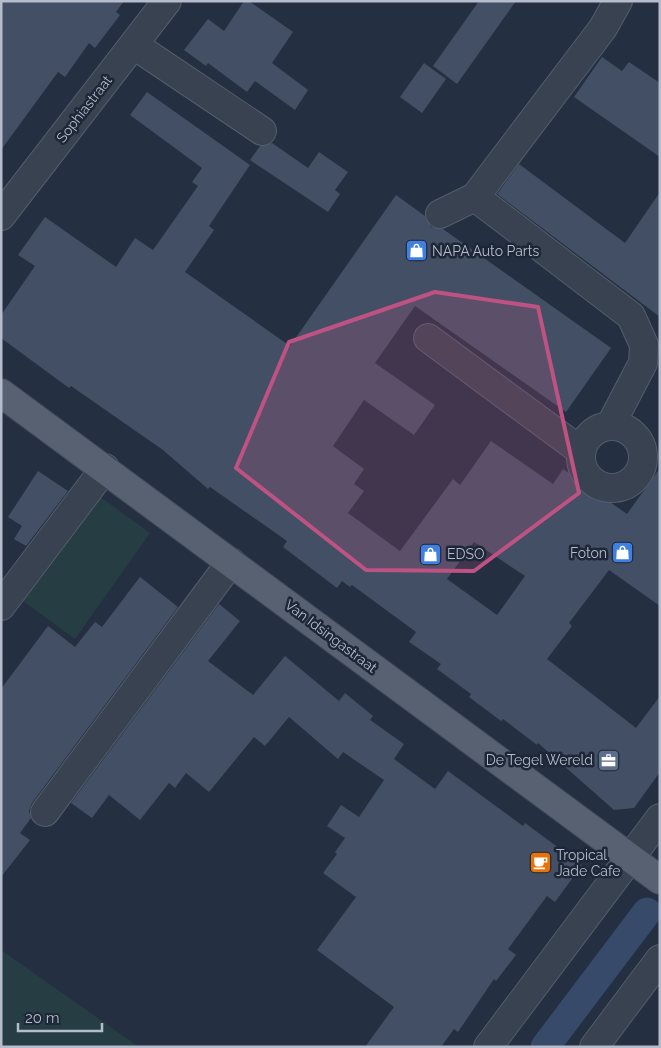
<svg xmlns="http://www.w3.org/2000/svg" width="661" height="1048" viewBox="0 0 661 1048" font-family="Raleway,sans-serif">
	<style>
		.green { fill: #263e43 }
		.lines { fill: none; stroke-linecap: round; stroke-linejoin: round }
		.canal { stroke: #374a6a; stroke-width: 29 }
		.building { fill: #434f64; fill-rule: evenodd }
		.minor-casing { stroke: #535d6c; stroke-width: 30 }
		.major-casing { stroke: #424b5a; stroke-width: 30 }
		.minor { stroke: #394251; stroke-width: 28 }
		.major { stroke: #576171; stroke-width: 28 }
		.marked { fill: #bd5283; fill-opacity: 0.2; stroke: #bd5283; stroke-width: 4; stroke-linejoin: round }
		.labels { text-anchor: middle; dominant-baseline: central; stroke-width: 5; stroke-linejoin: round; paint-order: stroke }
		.street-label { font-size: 14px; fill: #b5bdcc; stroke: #1d2737 }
		.poi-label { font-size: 14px; fill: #b5bdcc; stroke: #1d2737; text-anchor: start }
	</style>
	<rect width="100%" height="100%" fill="#242f42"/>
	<g class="green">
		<path d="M 95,493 L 150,533 L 75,639 L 19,598 Z"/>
		<path d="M 1,950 L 139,1047 L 1,1047 Z"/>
	</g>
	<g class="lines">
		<path class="canal" d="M 545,1047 L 647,912"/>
	</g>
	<g class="building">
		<path d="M 1,1 L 124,1 L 116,12 L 120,15 L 95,48 L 89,43 L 65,77 L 58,72 L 1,150 Z"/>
		<path d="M 244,1 L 249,1 L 293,32 L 272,63 L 308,90 L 295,110 L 255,81 L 247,92 L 208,63 L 206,66 L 184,50 L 208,19 L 224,31 Z"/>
		<path d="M 479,1 L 516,1 L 457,84 L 433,66 Z"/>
		<path d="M 602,57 L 622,71 L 629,62 L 660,83 L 660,157 L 574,97 Z"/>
		<path d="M 424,63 L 446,79 L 422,113 L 400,97 Z"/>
		<path d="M 147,92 L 250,165 L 209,226 L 214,230 L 185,272 L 290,346 L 396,195 L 425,216 L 431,227 L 443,229 L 611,348 L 566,412 L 415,306 L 375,363 L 435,405 L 414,435 L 364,400 L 333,446 L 364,469 L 354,484 L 364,491 L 348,513 L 400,551 L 453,479 L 460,485 L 491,441 L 553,484 L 563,469 L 627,514 L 660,468 L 660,606 L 609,570 L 569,623 L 572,626 L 547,659 L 636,728 L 660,696 L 660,772 L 634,808 L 614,810 L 538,743 L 537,745 L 503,719 L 501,721 L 469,697 L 471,694 L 437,669 L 441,664 L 409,642 L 416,632 L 352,585 L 350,587 L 342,581 L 337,588 L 283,547 L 287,541 L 210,487 L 208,489 L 163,450 L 71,386 L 69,388 L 1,338 L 1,315 L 35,266 L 18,255 L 45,217 L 116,267 L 135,238 L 153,250 L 198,186 L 192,182 L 202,168 L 130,115 ZM 474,542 L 525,576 L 497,615 L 447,579 Z"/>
		<path d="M 272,143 L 308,168 L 319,152 L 348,172 L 335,190 L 340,194 L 328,212 L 250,160 L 260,146 Z"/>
		<path d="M 519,164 L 625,243 L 660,192 L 660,317 L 497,194 Z"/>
		<path d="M 38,471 L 68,491 L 26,546 L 14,539 L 22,526 L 8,517 Z"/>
		<path d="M 140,577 L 178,607 L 32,803 L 29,811 L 31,818 L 20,833 L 30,840 L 1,877 L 1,689 L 48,626 L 75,647 L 95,622 L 102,627 Z"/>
		<path d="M 219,604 L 240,621 L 208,661 L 253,695 L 285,656 L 339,701 L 345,693 L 373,716 L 370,720 L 404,744 L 394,759 L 435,789 L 448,771 L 523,826 L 525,823 L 582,865 L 555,902 L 547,896 L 508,949 L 516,955 L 496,981 L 494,979 L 458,1032 L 454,1029 L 441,1047 L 365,1047 L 394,1007 L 317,950 L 356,897 L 323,873 L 337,854 L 335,852 L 345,838 L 327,826 L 341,805 L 359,817 L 384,780 L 343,752 L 338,759 L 289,717 L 265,746 L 254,737 L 209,792 L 186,773 L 175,788 L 169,783 L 140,820 L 109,795 L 92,818 L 71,803 Z"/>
	</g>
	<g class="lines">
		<defs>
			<g id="minor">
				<path d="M 134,45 L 262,131"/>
				<path d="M 440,214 L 475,197"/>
				<path d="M 1,216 L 167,1"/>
				<path d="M 428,338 L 581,451"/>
				<circle cx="612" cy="457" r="31"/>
				<path d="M 610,426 L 643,363 L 644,345 L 631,316 L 475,197 L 603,28 L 618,1"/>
				<path d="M 1,606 L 105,468"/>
				<path d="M 45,812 L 231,562"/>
				<path d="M 488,1047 L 660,818"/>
				<path d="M 594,1047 L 660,959"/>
			</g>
			<path id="major" d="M 1,393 L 660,880"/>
		</defs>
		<use href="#minor" class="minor-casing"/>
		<use href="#major" class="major-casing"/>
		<use href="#minor" class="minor"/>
		<use href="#major" class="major"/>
	</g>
	<path class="marked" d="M 435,292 L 538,307 L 579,493 L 474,571 L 366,570 L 236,468 L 289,342 Z"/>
	<defs>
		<symbol id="shop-square" viewBox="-11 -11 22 22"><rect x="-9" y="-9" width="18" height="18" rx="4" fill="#3f7fe0" stroke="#1d2737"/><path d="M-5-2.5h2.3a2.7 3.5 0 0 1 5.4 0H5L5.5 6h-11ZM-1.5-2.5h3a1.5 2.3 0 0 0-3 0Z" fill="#fff"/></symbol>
		<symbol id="office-square" viewBox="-11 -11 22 22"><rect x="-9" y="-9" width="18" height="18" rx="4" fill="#5c6f8a" stroke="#1d2737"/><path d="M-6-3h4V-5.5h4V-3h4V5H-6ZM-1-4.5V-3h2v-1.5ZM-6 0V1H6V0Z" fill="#fff"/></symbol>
		<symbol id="cafe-square" viewBox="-11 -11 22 22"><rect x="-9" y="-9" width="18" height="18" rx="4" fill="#e8710a" stroke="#1d2737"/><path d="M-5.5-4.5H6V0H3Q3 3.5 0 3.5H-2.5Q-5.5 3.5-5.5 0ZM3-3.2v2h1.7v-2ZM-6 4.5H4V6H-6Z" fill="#fff"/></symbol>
	</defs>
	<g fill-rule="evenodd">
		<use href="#shop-square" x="404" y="238" width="25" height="25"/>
		<use href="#shop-square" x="610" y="540" width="25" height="25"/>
		<use href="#shop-square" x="418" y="542" width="25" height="25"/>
		<use href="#office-square" x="596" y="748" width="25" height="25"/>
		<use href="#cafe-square" x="528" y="850" width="25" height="25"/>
	</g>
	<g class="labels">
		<g class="street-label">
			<text transform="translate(84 109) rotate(-52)">Sophiastraat</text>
			<text transform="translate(331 636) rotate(37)">Van Idsingastraat</text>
		</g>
		<g class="poi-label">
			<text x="432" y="251">NAPA Auto Parts</text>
			<text x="607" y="553" text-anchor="end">Foton</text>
			<text x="447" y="554">EDSO</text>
			<text x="593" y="760" text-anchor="end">De Tegel Wereld</text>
			<text x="556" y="855">Tropical<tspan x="556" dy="16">Jade Cafe</tspan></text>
		</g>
	</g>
	<rect width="661" height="1048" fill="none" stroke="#b5bdcc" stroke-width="5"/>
	<path d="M18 1023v8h84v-8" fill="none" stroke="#b5bdcc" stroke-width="2.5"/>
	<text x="25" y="1023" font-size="15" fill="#b5bdcc" stroke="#1d2737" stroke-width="4" paint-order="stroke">20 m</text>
</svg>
